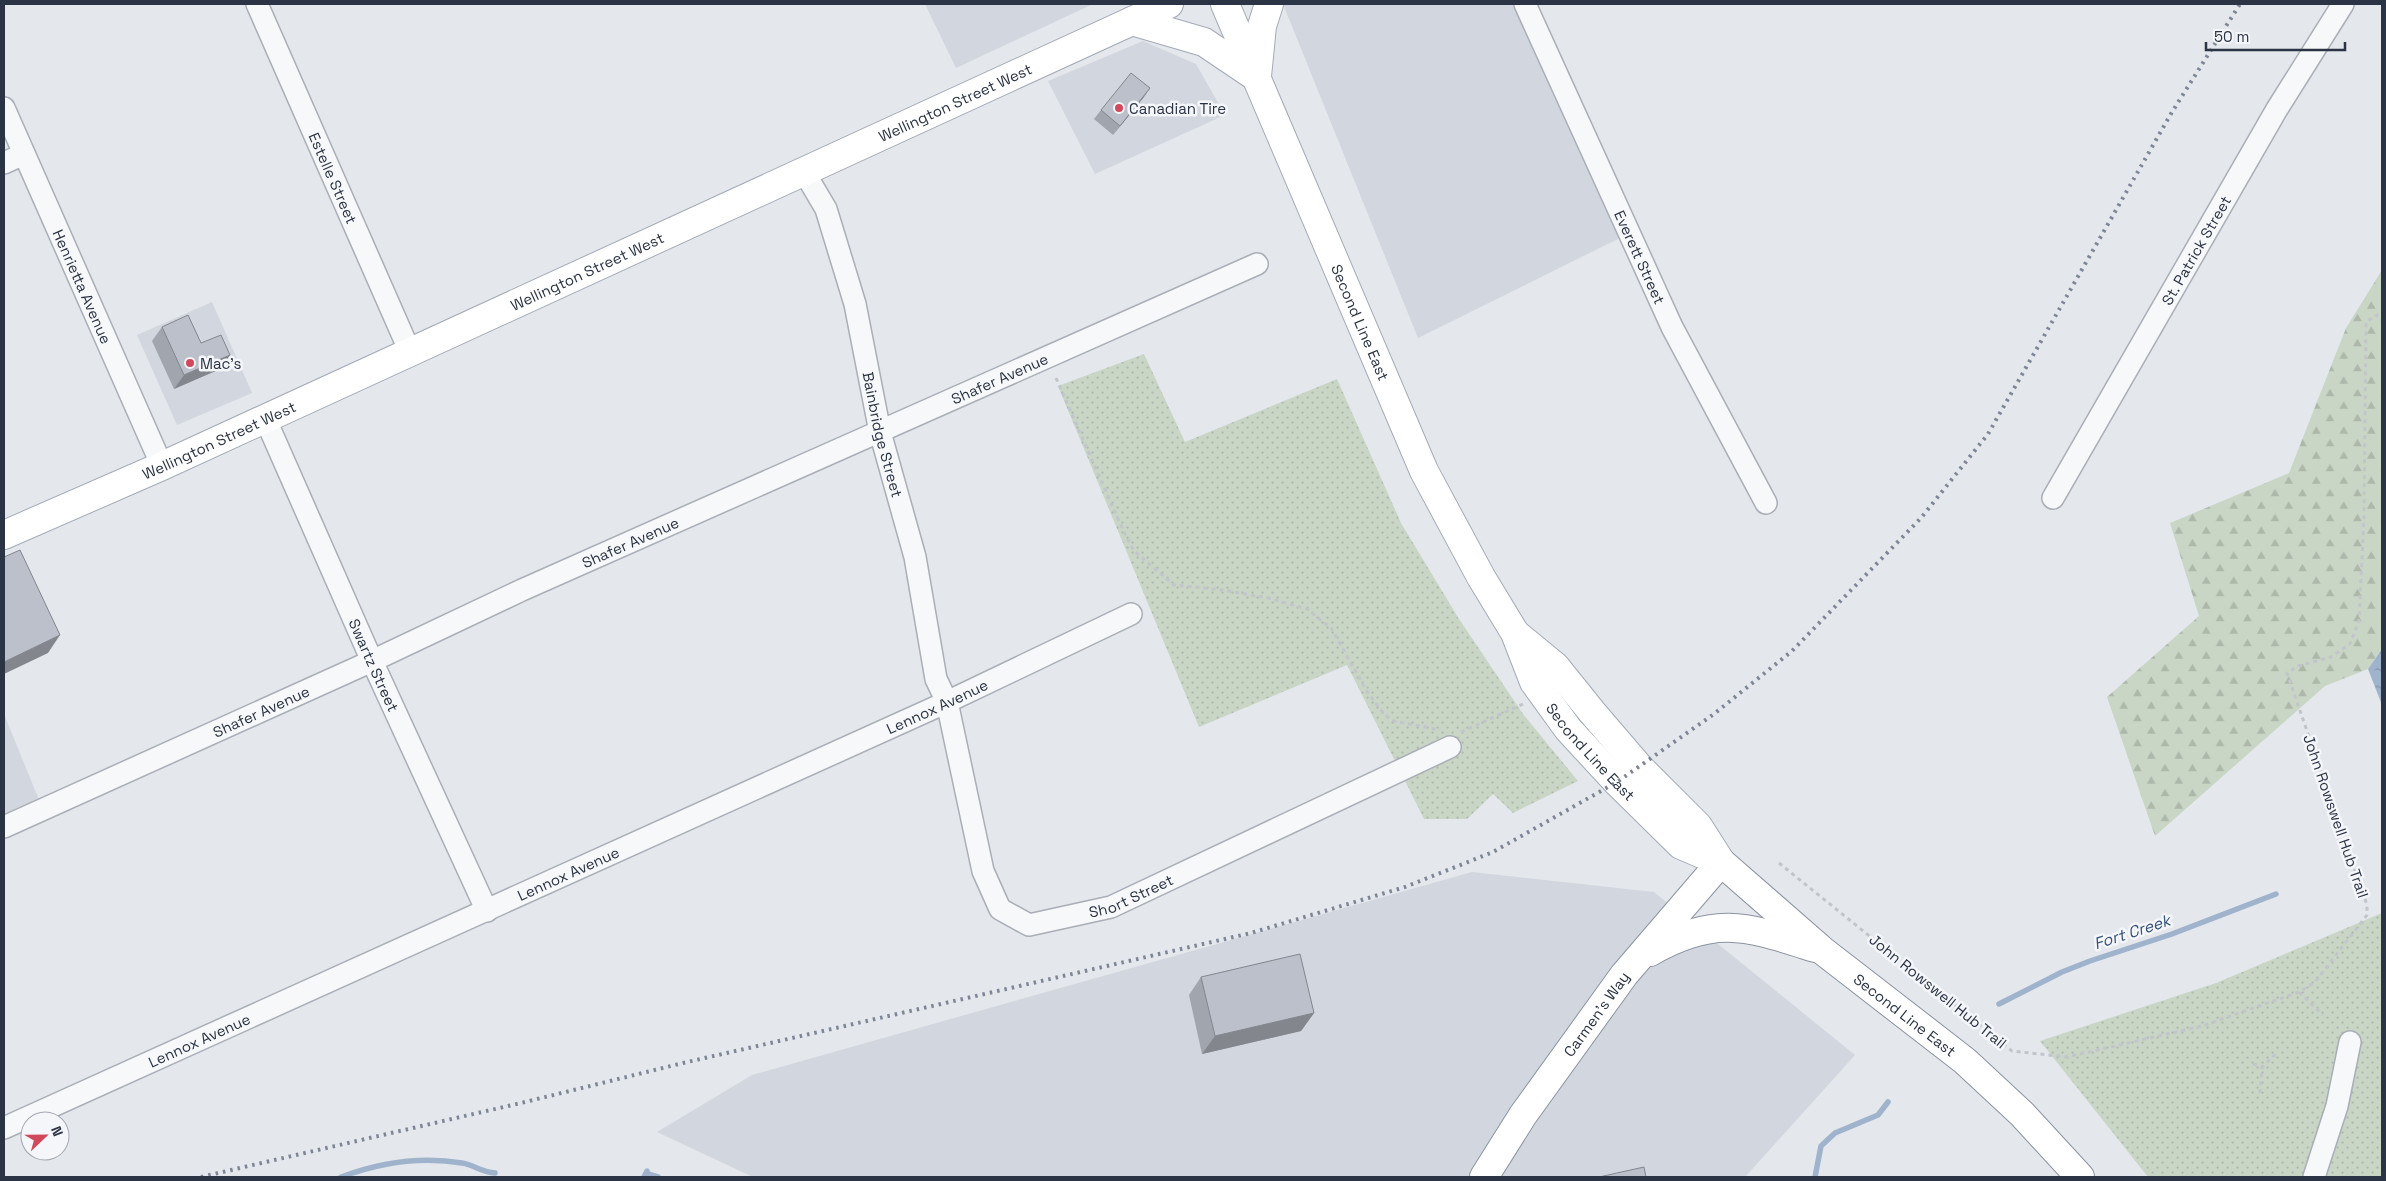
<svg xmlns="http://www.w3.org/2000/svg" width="2386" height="1181" viewBox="0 0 2386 1181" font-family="'Space Grotesk',sans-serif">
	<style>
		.built { fill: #d2d6de }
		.forest { fill: url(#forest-firs) }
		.park { fill: url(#park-dots) }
		.water { fill: url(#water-ripples) }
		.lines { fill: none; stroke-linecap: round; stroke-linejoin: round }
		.stream { stroke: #9fb4cc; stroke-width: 5.5 }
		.minor-casing { stroke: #a9aeb7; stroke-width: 24 }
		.major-casing { stroke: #a3abb8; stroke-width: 30 }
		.highway-casing { stroke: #8b94a3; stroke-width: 30 }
		.path { stroke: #c2c5cb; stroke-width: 3; stroke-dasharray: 4 4; stroke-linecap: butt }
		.minor { stroke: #f7f8fa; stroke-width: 21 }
		.major { stroke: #fff; stroke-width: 28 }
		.highway { stroke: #fff; stroke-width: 28 }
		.rail { stroke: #7d8696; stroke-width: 4; stroke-dasharray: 2.5 5; stroke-linecap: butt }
		.wall { fill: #a1a5ae }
		.shaded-wall { fill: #83868d }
		.building { fill: #bbc0ca; stroke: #83868d }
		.poi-dot { fill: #d1495b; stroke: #f4f6f9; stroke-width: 2 }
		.labels { text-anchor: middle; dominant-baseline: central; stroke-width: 5; stroke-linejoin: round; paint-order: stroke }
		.street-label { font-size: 15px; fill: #2b3445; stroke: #f4f6f9 }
		.poi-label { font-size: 15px; fill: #2b3445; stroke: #f4f6f9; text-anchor: start }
		.water-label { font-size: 16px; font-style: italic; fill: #34527a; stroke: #f4f6f9 }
	</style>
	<defs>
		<pattern id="forest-firs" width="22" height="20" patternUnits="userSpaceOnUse" patternTransform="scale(1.25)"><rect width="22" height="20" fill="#c9d6c5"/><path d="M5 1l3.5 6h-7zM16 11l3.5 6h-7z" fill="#adb8ab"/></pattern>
		<pattern id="park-dots" width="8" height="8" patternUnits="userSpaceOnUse" patternTransform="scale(1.25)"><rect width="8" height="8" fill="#c9d6c5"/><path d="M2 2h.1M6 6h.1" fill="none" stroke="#adb8ab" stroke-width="1.8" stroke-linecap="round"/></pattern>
		<pattern id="water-ripples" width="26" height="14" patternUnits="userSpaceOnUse" patternTransform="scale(1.25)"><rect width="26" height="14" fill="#9fb4cc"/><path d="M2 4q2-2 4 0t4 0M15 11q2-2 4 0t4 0" fill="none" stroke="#8293a7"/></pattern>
	</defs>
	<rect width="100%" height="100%" fill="#e4e7ec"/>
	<g class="built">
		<path d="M 925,4 L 1093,4 L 956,68 Z"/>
		<path d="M 1283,4 L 1536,4 L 1632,232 L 1418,338 Z"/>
		<path d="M 1143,41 L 1196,64 L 1225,115 L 1095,174 L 1048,81 Z"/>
		<path d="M 212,302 L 252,393 L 177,425 L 137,335 Z"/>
		<path d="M 4,714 L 39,800 L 4,816 Z"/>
		<path d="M 1472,872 L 1654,892 L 1855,1055 L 1745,1177 L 753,1177 L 657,1132 L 752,1075 Z"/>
	</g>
	<path class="forest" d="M 2382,270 L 2382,649 L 2368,669 L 2325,686 L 2155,836 L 2107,697 L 2199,616 L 2170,523 L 2289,473 L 2346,328 Z"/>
	<g class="park">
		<path d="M 1144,354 L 1185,442 L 1337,379 L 1401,523 L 1459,619 L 1523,714 L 1578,781 L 1513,813 L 1493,794 L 1467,819 L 1424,819 L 1347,665 L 1199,727 L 1058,386 Z"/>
		<path d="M 2382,913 L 2382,1177 L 2148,1177 L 2040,1041 L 2216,983 Z"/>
	</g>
	<path class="water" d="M 2382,649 L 2382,705 L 2368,669 Z"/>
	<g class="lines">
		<g class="stream">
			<path d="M 1999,1004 L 2062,972 L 2090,961 L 2172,934 L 2276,894"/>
			<path d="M 341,1177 C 381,1162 420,1156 462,1163 C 475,1165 480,1172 495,1173"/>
			<path d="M 644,1177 L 647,1171 L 648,1174 L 658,1177"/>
			<path d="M 1815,1177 L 1821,1146 L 1835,1133 L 1878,1115 L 1888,1102"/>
		</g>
		<defs>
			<g id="minor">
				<path id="s1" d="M 257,4 L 410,352"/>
				<path id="s2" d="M 1525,4 L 1672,327 L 1766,503"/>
				<path id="s3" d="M 4,108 L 162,466"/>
				<path d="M 4,163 L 24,154"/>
				<path id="s4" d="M 803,170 L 826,209 L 855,304 L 880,432 L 915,557 L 936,679 L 947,702 L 983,871 L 1000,909 L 1029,925 L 1111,907 L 1450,747"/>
				<path id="s5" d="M 265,418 L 372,661 L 487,911"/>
				<path id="s6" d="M 2053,498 L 2277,109 L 2343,4"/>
				<path id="s7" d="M 4,827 L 372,661 L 522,590 L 1257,264"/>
				<path id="s8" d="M 4,1128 L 947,702 L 1131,614"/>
				<path d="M 2314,1177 L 2337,1106 L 2350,1042"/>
			</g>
			<g id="major">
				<path id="s9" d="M 1225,4 L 1424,471 L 1481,577 L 1515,633 L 1534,682 L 1568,729 L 1617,782 L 1681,845 L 1721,862"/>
				<path d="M 1132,21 L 1204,42 L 1256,77"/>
				<path d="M 1257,76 L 1262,26 L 1269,4"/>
				<path id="s10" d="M 4,535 L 162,466 L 1169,4"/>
				<path d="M 1516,634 L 1555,666 L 1592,712 L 1640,768 L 1698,826 L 1721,862"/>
			</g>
			<g id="highway">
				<path d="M 1650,952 C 1716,914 1748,927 1815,948"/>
				<path id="s11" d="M 1484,1177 L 1523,1115 L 1624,975 L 1721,862 L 1823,951 L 1965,1061 L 2022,1114 L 2080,1177"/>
			</g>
		</defs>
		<use href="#minor" class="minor-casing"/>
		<use href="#major" class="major-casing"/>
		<use href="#highway" class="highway-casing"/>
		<g class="path">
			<path d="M 1056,378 L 1122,528 L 1134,551 L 1174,585 L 1223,590 L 1268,598 L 1307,609 L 1331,628 L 1368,693 L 1384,714 L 1394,721 L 1440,730"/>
			<path d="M 1461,732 L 1523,704"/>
			<path d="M 1779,863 L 2012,1051 L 2067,1057 L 2202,1026 L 2299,992 L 2315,982 L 2367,915 L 2367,905 L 2287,673 L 2298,666 L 2331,657 L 2350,644 L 2359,621 L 2364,517 L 2366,322 L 2382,312"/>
			<path d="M 2299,992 L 2323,1015"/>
			<path d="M 2253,1064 L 2262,1067 L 2278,1052"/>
			<path d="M 2260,1093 L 2262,1067"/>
		</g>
		<use href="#minor" class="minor"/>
		<use href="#major" class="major"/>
		<use href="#highway" class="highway"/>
		<path class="rail" d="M 201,1177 L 521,1103 L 683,1063 L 1251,933 L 1405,887 L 1493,852 L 1617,782 L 1714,714 L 1792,651 L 1921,518 L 1988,434 L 2172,112 L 2240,4"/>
	</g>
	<g class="wall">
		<path d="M 1144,97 L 1113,135 L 1094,119 L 1101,110 Z"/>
		<path d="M 162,327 L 230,355 L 220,369 L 174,389 L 152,341 Z"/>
		<path d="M 1201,977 L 1314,1013 L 1301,1031 L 1202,1054 L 1189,995 Z"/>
	</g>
	<g class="shaded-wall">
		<path d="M 1150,88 L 1144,97 L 1113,135 L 1120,126 Z"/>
		<path d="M 230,355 L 220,369 L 174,389 L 184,375 Z"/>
		<path d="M 60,635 L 48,653 L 4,674 L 4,662 Z"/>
		<path d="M 1314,1013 L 1301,1031 L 1202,1054 L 1215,1036 Z"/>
	</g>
	<g class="building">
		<path d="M 1131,73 L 1150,88 L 1120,126 L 1101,110 Z"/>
		<path d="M 188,315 L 201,343 L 221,335 L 230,355 L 184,375 L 162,327 Z"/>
		<path d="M 20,550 L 60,635 L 4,662 L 4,557 Z"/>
		<path d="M 1300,954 L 1314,1013 L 1215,1036 L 1201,977 Z"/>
		<path d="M 1644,1167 L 1646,1177 L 1599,1177 Z"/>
	</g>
	<g class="poi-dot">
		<circle cx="1119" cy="108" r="5"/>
		<circle cx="190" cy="363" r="5"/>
	</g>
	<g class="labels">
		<g class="street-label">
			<text stroke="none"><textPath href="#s10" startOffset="1045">Wellington Street West</textPath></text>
			<text stroke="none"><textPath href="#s1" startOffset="190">Estelle Street</textPath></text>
			<text stroke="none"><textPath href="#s6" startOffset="286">St. Patrick Street</textPath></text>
			<text stroke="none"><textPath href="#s2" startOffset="278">Everett Street</textPath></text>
			<text stroke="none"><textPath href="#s10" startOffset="640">Wellington Street West</textPath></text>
			<text stroke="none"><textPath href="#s3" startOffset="195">Henrietta Avenue</textPath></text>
			<text stroke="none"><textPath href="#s9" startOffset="346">Second Line East</textPath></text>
			<text stroke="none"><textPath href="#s7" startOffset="1092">Shafer Avenue</textPath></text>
			<text stroke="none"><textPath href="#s4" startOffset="278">Bainbridge Street</textPath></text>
			<text stroke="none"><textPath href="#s10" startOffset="235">Wellington Street West</textPath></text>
			<text stroke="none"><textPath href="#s7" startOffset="688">Shafer Avenue</textPath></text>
			<text stroke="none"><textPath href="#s5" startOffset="270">Swartz Street</textPath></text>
			<text stroke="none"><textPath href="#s8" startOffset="1024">Lennox Avenue</textPath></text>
			<text stroke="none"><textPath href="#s7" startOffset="282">Shafer Avenue</textPath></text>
			<text stroke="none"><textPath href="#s9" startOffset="836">Second Line East</textPath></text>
			<text transform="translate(2336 816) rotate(71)">John Rowswell Hub Trail</text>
			<text stroke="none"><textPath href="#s8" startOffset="619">Lennox Avenue</textPath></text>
			<text stroke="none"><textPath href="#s4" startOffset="908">Short Street</textPath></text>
			<text transform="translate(1938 991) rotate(39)">John Rowswell Hub Trail</text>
			<text stroke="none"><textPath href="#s11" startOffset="198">Carmen's Way</textPath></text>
			<text stroke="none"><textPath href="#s11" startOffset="634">Second Line East</textPath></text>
			<text stroke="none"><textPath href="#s8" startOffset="214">Lennox Avenue</textPath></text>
		</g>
		<g class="poi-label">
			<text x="1129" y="108">Canadian Tire</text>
			<text x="200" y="363">Mac's</text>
		</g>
		<g class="water-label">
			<text transform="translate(2132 932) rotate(-18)">Fort Creek</text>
		</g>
	</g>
	<rect width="2386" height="1181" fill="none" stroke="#2b3445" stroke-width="10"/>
	<g transform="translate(45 1136) rotate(68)"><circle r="24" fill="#f4f6f9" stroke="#a4a8b1"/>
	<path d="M0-4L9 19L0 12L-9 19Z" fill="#d1495b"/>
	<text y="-8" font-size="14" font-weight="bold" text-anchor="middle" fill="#2b3445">N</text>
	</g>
	<path d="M2206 42v8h139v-8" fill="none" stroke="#2b3445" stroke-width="2.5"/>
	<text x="2214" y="42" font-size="15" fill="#2b3445" stroke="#f4f6f9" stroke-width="4" paint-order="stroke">50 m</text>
</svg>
